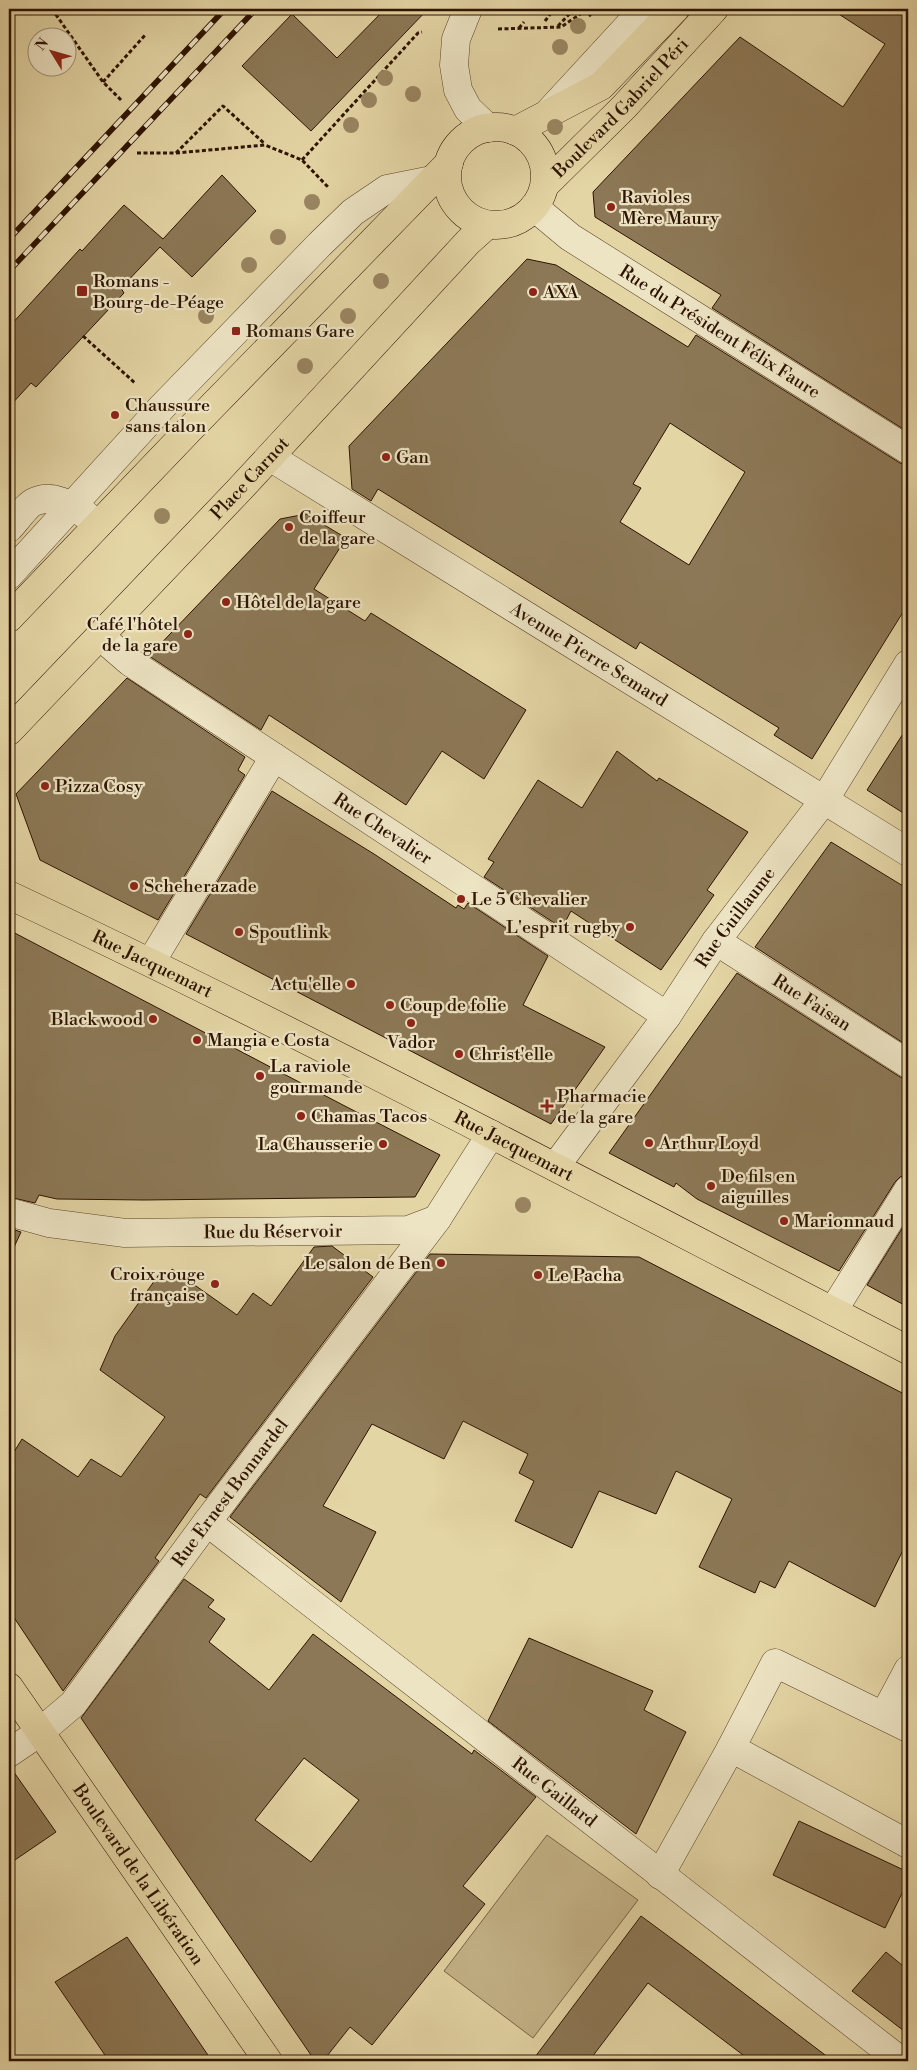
<svg xmlns="http://www.w3.org/2000/svg" width="917" height="2070" viewBox="0 0 917 2070" font-family="'Libre Bodoni',serif">
	<style>
		.green { fill: #c5b489; stroke: #796444 }
		.building { fill: #8c7856; stroke: #2d1300; fill-rule: evenodd }
		.lines { fill: none; stroke-linecap: round; stroke-linejoin: round }
		.minor-casing { stroke: #5b4429; stroke-width: 29 }
		.major-casing { stroke: #2d1300; stroke-width: 29 }
		.path { stroke: #2d1300; stroke-width: 3; stroke-dasharray: 4 2.5; stroke-linecap: butt }
		.minor { stroke: #ede4c4; stroke-width: 28 }
		.major { stroke: #e4d5a5; stroke-width: 28 }
		.rail-casing { stroke: #2d1300; stroke-width: 5.5 }
		.rail { stroke: #ede4c4; stroke-width: 4; stroke-dasharray: 11; stroke-linecap: butt }
		.tree { fill: #998561 }
		.poi-dot { fill: #8f2418; stroke: #ede4c4; stroke-width: 2 }
		.labels { text-anchor: middle; dominant-baseline: central; stroke-width: 4.5; stroke-linejoin: round; paint-order: stroke }
		.street-label { font-size: 18px; fill: #2d1300; stroke: #ede4c4 }
		.poi-label { font-size: 18px; fill: #2d1300; stroke: #ede4c4; text-anchor: start }
	</style>
	<rect width="100%" height="100%" fill="#e4d5a5"/>
	<filter id="stains"><feTurbulence type="fractalNoise" baseFrequency=".004" numOctaves="4"/><feColorMatrix values="0 0 0 0 .2 0 0 0 0 .09 0 0 0 0 .02 0 0 0 .5 -.17"/></filter>
	<radialGradient id="worn" r=".72"><stop offset=".6" stop-color="#630" stop-opacity="0"/><stop offset="1" stop-color="#630" stop-opacity=".3"/></radialGradient>
	<path class="green" d="M 547,1835 L 638,1900 L 533,2038 L 444,1971 Z"/>
	<g class="building">
		<path d="M 385,9 L 428,9 L 311,131 L 242,66 L 292,14 L 337,58 Z"/>
		<path d="M 831,9 L 908,9 L 908,432 L 712,308 L 721,295 L 595,217 L 593,192 L 740,37 L 843,107 L 885,44 Z"/>
		<path d="M 222,175 L 256,211 L 192,277 L 160,247 L 121,288 L 124,293 L 36,387 L 31,383 L 9,407 L 9,327 L 80,249 L 82,251 L 124,205 L 163,239 Z"/>
		<path d="M 527,259 L 556,265 L 688,347 L 696,335 L 900,463 L 908,465 L 908,604 L 812,759 L 774,735 L 779,728 L 640,642 L 636,649 L 378,489 L 371,501 L 352,489 L 349,446 ZM 670,423 L 745,472 L 689,565 L 620,522 L 641,488 L 633,484 Z"/>
		<path d="M 306,514 L 346,538 L 314,589 L 365,621 L 371,613 L 526,710 L 484,779 L 442,751 L 406,805 L 269,715 L 261,730 L 149,656 L 280,519 Z"/>
		<path d="M 127,678 L 245,757 L 238,770 L 245,775 L 158,920 L 40,860 L 16,794 Z"/>
		<path d="M 908,726 L 908,816 L 867,790 Z"/>
		<path d="M 617,751 L 657,781 L 659,778 L 748,832 L 707,890 L 714,895 L 661,970 L 571,911 L 562,928 L 484,877 L 494,862 L 488,859 L 538,780 L 582,808 Z"/>
		<path d="M 272,791 L 374,854 L 456,908 L 458,905 L 464,909 L 468,903 L 548,956 L 523,1005 L 605,1047 L 551,1124 L 186,934 Z"/>
		<path d="M 831,842 L 908,889 L 908,1046 L 755,947 Z"/>
		<path d="M 9,930 L 341,1104 L 440,1155 L 415,1197 L 144,1200 L 57,1199 L 39,1195 L 35,1203 L 9,1197 Z"/>
		<path d="M 737,973 L 900,1077 L 908,1079 L 908,1174 L 900,1177 L 895,1182 L 839,1271 L 697,1199 L 676,1183 L 674,1187 L 609,1153 Z"/>
		<path d="M 908,1219 L 908,1307 L 867,1285 Z"/>
		<path d="M 9,1228 L 21,1232 L 9,1258 Z"/>
		<path d="M 332,1246 L 373,1277 L 206,1498 L 200,1494 L 155,1558 L 159,1561 L 63,1691 L 9,1610 L 9,1460 L 22,1439 L 78,1477 L 91,1459 L 121,1477 L 165,1417 L 100,1370 L 115,1336 L 160,1273 L 166,1277 L 172,1269 L 237,1315 L 253,1293 L 271,1306 L 314,1247 Z"/>
		<path d="M 430,1254 L 639,1257 L 908,1396 L 908,1540 L 875,1607 L 789,1561 L 775,1588 L 760,1581 L 755,1593 L 699,1567 L 732,1499 L 676,1471 L 656,1514 L 599,1491 L 572,1548 L 515,1521 L 534,1481 L 519,1473 L 528,1454 L 463,1421 L 444,1459 L 372,1424 L 323,1506 L 376,1532 L 341,1602 L 230,1517 Z"/>
		<path d="M 184,1579 L 214,1600 L 208,1607 L 225,1619 L 209,1642 L 269,1690 L 313,1634 L 472,1754 L 474,1750 L 536,1797 L 463,1886 L 485,1904 L 372,2045 L 350,2027 L 323,2061 L 315,2061 L 81,1718 ZM 304,1758 L 359,1800 L 311,1862 L 255,1820 Z"/>
		<path d="M 529,1638 L 653,1691 L 644,1710 L 686,1732 L 636,1834 L 488,1721 Z"/>
		<path d="M 9,1768 L 11,1768 L 56,1832 L 9,1864 Z"/>
		<path d="M 799,1821 L 908,1872 L 908,1881 L 885,1928 L 773,1875 Z"/>
		<path d="M 641,1916 L 683,1947 L 833,2061 L 751,2061 L 648,1983 L 589,2061 L 532,2061 Z"/>
		<path d="M 127,1937 L 169,1998 L 212,2061 L 109,2061 L 55,1982 Z"/>
		<path d="M 886,1952 L 908,1970 L 908,2034 L 852,1991 Z"/>
	</g>
	<g class="lines">
		<defs>
			<g id="minor">
				<path d="M 468,9 L 456,39 L 454,65 L 458,90 L 468,109 L 488,128"/>
				<path d="M 549,112 L 644,9"/>
				<path id="s1" d="M 534,207 L 570,237 L 908,450"/>
				<path id="s2" d="M 270,457 L 908,852"/>
				<path d="M 9,528 C 15,522 27,505 34,502 C 52,493 71,505 86,515"/>
				<path d="M 9,575 L 162,407 L 320,244 L 353,212 L 387,189 L 432,180"/>
				<path id="s3" d="M 101,637 L 130,662 L 667,1016"/>
				<path id="s4" d="M 716,941 L 908,1064"/>
				<path d="M 151,962 L 274,757"/>
				<path id="s5" d="M 555,1167 L 667,1016 L 716,941 L 825,799 L 908,664"/>
				<path id="s6" d="M 9,1212 L 49,1223 L 125,1233 L 408,1230 L 437,1219 L 491,1134"/>
				<path d="M 833,1311 L 908,1190"/>
				<path id="s7" d="M 207,1522 L 901,2061"/>
				<path d="M 884,1715 L 908,1670"/>
				<path d="M 908,1728 L 775,1663 L 731,1748 L 908,1844"/>
				<path id="s8" d="M 9,1753 L 40,1732 L 73,1704 L 207,1522 L 437,1219"/>
				<path d="M 660,1875 L 731,1748"/>
			</g>
			<g id="major">
				<circle cx="496" cy="176" r="49"/>
				<path d="M 515,131 L 601,86 L 675,9"/>
				<path id="s9" d="M 545,185 L 624,107 L 714,9"/>
				<path d="M 9,618 L 188,431 L 449,163"/>
				<path id="s10" d="M 9,731 L 239,490 L 468,242 L 487,225"/>
				<path id="s11" d="M 9,895 C 313,1038 609,1196 908,1350"/>
				<path id="s12" d="M 9,1687 L 268,2061"/>
			</g>
		</defs>
		<use href="#minor" class="minor-casing"/>
		<use href="#major" class="major-casing"/>
		<g class="path">
			<path d="M 52,9 L 103,82 L 121,100"/>
			<path d="M 545,21 L 554,9"/>
			<path d="M 558,26 L 574,9"/>
			<path d="M 519,28 L 524,22"/>
			<path d="M 498,29 L 561,27 L 585,11 L 591,16"/>
			<path d="M 103,82 L 146,34"/>
			<path d="M 137,153 L 176,153 L 265,145 L 302,160 L 328,187"/>
			<path d="M 176,153 L 223,106 L 265,144"/>
			<path d="M 302,160 L 418,33 L 422,32"/>
			<path d="M 83,336 L 135,383"/>
		</g>
		<use href="#minor" class="minor"/>
		<use href="#major" class="major"/>
		<defs>
			<g id="rail">
				<path d="M 9,239 L 225,9"/>
				<path d="M 9,271 L 256,9"/>
			</g>
		</defs>
		<use href="#rail" class="rail-casing"/>
		<use href="#rail" class="rail"/>
	</g>
	<g class="tree">
		<circle cx="578" cy="26" r="8"/>
		<circle cx="560" cy="47" r="8"/>
		<circle cx="385" cy="78" r="8"/>
		<circle cx="413" cy="94" r="8"/>
		<circle cx="369" cy="100" r="8"/>
		<circle cx="351" cy="125" r="8"/>
		<circle cx="555" cy="127" r="8"/>
		<circle cx="312" cy="202" r="8"/>
		<circle cx="278" cy="237" r="8"/>
		<circle cx="249" cy="265" r="8"/>
		<circle cx="381" cy="281" r="8"/>
		<circle cx="206" cy="316" r="8"/>
		<circle cx="348" cy="316" r="8"/>
		<circle cx="305" cy="366" r="8"/>
		<circle cx="162" cy="516" r="8"/>
		<circle cx="523" cy="1205" r="8"/>
	</g>
	<g class="poi-dot">
		<circle cx="611" cy="207" r="5"/>
		<rect x="76" y="285" width="12" height="12" rx="2.5"/>
		<circle cx="533" cy="292" r="5"/>
		<rect x="231" y="326" width="10" height="10" rx="2.5"/>
		<circle cx="115" cy="415" r="5"/>
		<circle cx="386" cy="457" r="5"/>
		<circle cx="289" cy="527" r="5"/>
		<circle cx="226" cy="602" r="5"/>
		<circle cx="188" cy="634" r="5"/>
		<circle cx="45" cy="786" r="5"/>
		<circle cx="134" cy="886" r="5"/>
		<circle cx="461" cy="899" r="5"/>
		<circle cx="630" cy="927" r="5"/>
		<circle cx="239" cy="932" r="5"/>
		<circle cx="351" cy="984" r="5"/>
		<circle cx="390" cy="1005" r="5"/>
		<circle cx="153" cy="1019" r="5"/>
		<circle cx="411" cy="1023" r="5"/>
		<circle cx="197" cy="1040" r="5"/>
		<circle cx="459" cy="1054" r="5"/>
		<circle cx="260" cy="1076" r="5"/>
		<path d="M544.5 1098.5h5v5h5v5h-5v5h-5v-5h-5v-5h5z"/>
		<circle cx="301" cy="1116" r="5"/>
		<circle cx="649" cy="1143" r="5"/>
		<circle cx="383" cy="1144" r="5"/>
		<circle cx="711" cy="1186" r="5"/>
		<circle cx="784" cy="1221" r="5"/>
		<circle cx="441" cy="1263" r="5"/>
		<circle cx="538" cy="1275" r="5"/>
		<circle cx="215" cy="1284" r="5"/>
	</g>
	<g class="labels">
		<g class="street-label">
			<text stroke="none"><textPath href="#s9" startOffset="108">Boulevard Gabriel Péri</textPath></text>
			<text stroke="none"><textPath href="#s1" startOffset="224">Rue du Président Félix Faure</textPath></text>
			<text stroke="none"><textPath href="#s10" startOffset="349">Place Carnot</textPath></text>
			<text stroke="none"><textPath href="#s2" startOffset="375">Avenue Pierre Semard</textPath></text>
			<text stroke="none"><textPath href="#s3" startOffset="341">Rue Chevalier</textPath></text>
			<text stroke="none"><textPath href="#s5" startOffset="308">Rue Guillaume</textPath></text>
			<text stroke="none"><textPath href="#s11" startOffset="159">Rue Jacquemart</textPath></text>
			<text stroke="none"><textPath href="#s4" startOffset="114">Rue Faisan</textPath></text>
			<text stroke="none"><textPath href="#s11" startOffset="564">Rue Jacquemart</textPath></text>
			<text stroke="none"><textPath href="#s6" startOffset="266">Rue du Réservoir</textPath></text>
			<text stroke="none"><textPath href="#s8" startOffset="344">Rue Ernest Bonnardel</textPath></text>
			<text stroke="none"><textPath href="#s7" startOffset="440">Rue Gaillard</textPath></text>
			<text stroke="none"><textPath href="#s12" startOffset="228">Boulevard de la Libération</textPath></text>
		</g>
		<g class="poi-label">
			<text x="621" y="197">Ravioles<tspan x="621" dy="21">Mère Maury</tspan></text>
			<text x="93" y="281">Romans -<tspan x="93" dy="21">Bourg-de-Péage</tspan></text>
			<text x="543" y="292">AXA</text>
			<text x="246" y="331">Romans Gare</text>
			<text x="125" y="405">Chaussure<tspan x="125" dy="21">sans talon</tspan></text>
			<text x="396" y="457">Gan</text>
			<text x="299" y="517">Coiffeur<tspan x="299" dy="21">de la gare</tspan></text>
			<text x="236" y="602">Hôtel de la gare</text>
			<text x="178" y="624" text-anchor="end">Café l'hôtel<tspan x="178" dy="21">de la gare</tspan></text>
			<text x="55" y="786">Pizza Cosy</text>
			<text x="144" y="886">Scheherazade</text>
			<text x="471" y="899">Le 5 Chevalier</text>
			<text x="620" y="927" text-anchor="end">L'esprit rugby</text>
			<text x="249" y="932">Spoutlink</text>
			<text x="341" y="984" text-anchor="end">Actu'elle</text>
			<text x="400" y="1005">Coup de folie</text>
			<text x="143" y="1019" text-anchor="end">Black wood</text>
			<text x="207" y="1040">Mangia e Costa</text>
			<text x="411" y="1042" text-anchor="middle">Vador</text>
			<text x="469" y="1054">Christ'elle</text>
			<text x="270" y="1066">La raviole<tspan x="270" dy="21">gourmande</tspan></text>
			<text x="557" y="1096">Pharmacie<tspan x="557" dy="21">de la gare</tspan></text>
			<text x="311" y="1116">Chamas Tacos</text>
			<text x="659" y="1143">Arthur Loyd</text>
			<text x="373" y="1144" text-anchor="end">La Chausserie</text>
			<text x="721" y="1176">De fils en<tspan x="721" dy="21">aiguilles</tspan></text>
			<text x="794" y="1221">Marionnaud</text>
			<text x="431" y="1263" text-anchor="end">Le salon de Ben</text>
			<text x="205" y="1274" text-anchor="end">Croix rouge<tspan x="205" dy="21">française</tspan></text>
			<text x="548" y="1275">Le Pacha</text>
		</g>
	</g>
	<rect width="917" height="2070" fill="none" stroke="#e4d5a5" stroke-width="30"/>
	<rect x="10" y="10" width="897" height="2050" fill="none" stroke="#2d1300" stroke-width="2.5"/>
	<rect x="15" y="15" width="887" height="2040" fill="none" stroke="#2d1300"/>
	<g transform="translate(52 52) rotate(307)"><circle r="24" fill="#ede4c4" stroke="#a09076"/>
	<path d="M0-4L9 19L0 12L-9 19Z" fill="#8f2418"/>
	<text y="-8" font-size="14" font-weight="bold" text-anchor="middle" fill="#2d1300">N</text>
	</g>
	<rect width="100%" height="100%" filter="url(#stains)"/>
	<rect width="100%" height="100%" fill="url(#worn)"/>
</svg>
